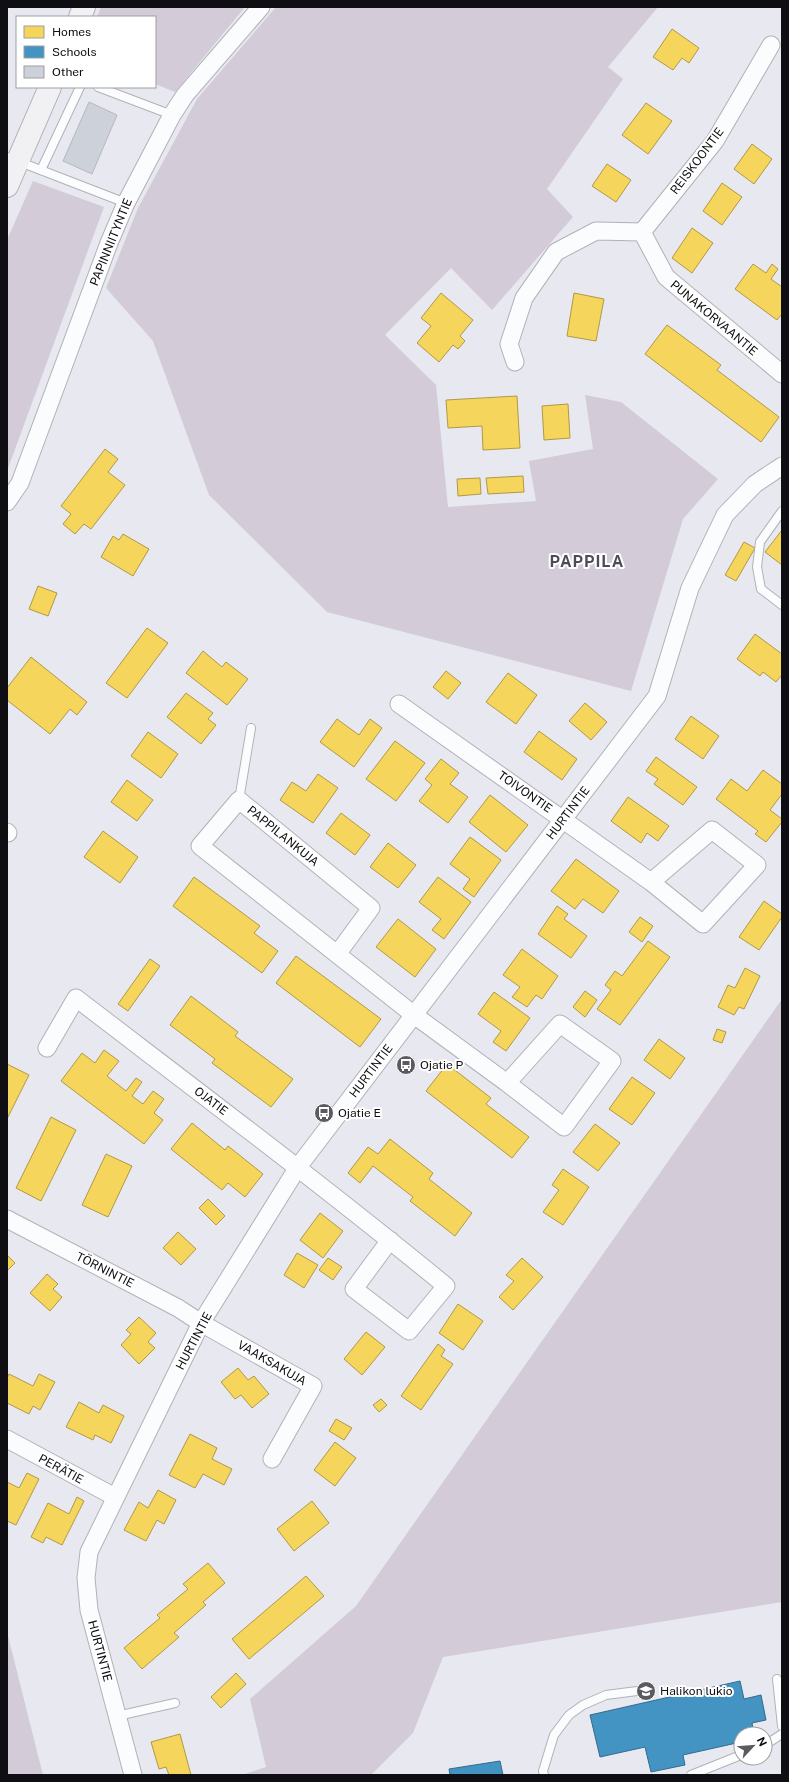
<svg xmlns="http://www.w3.org/2000/svg" width="789" height="1782" viewBox="0 0 789 1782" font-family="'Public Sans',sans-serif">
	<style>
		.green { fill: #d4cbd8 }
		.homes { fill: #f6d55c; stroke: #b09946 }
		.schools { fill: #4393c3; stroke: #336b8e }
		.building { fill: #cdd1d9; stroke: #b6b8bd }
		.lines { fill: none; stroke-linecap: round; stroke-linejoin: round }
		.lane-casing { stroke: #b1b2b7; stroke-width: 10 }
		.street-casing { stroke: #b1b2b7; stroke-width: 19 }
		.secondary-casing { stroke: #b1b2b7; stroke-width: 24 }
		.lane { stroke: #fbfcfd; stroke-width: 8 }
		.street { stroke: #fbfcfd; stroke-width: 17 }
		.secondary { stroke: #f1f0f3; stroke-width: 22 }
		.labels { text-anchor: middle; dominant-baseline: central; stroke-width: 4; stroke-linejoin: round; paint-order: stroke }
		.street-label { font-size: 12px; fill: #0e0e13; stroke: #fff }
		.poi-label { font-size: 12px; fill: #0e0e13; stroke: #fff; text-anchor: start }
		.district-label { font-size: 16px; font-weight: bold; letter-spacing: 1px; fill: #4b4c58; stroke: #fff }
	</style>
	<rect width="100%" height="100%" fill="#e7e8f0"/>
	<g class="green">
		<path d="M 101,7 L 245,7 L 175,92 L 155,84 L 155,17 L 97,17 Z"/>
		<path d="M 276,7 L 658,7 L 608,67 L 623,79 L 547,189 L 573,217 L 492,310 L 451,268 L 385,335 L 436,385 L 448,507 L 536,501 L 529,461 L 593,449 L 585,395 L 621,402 L 718,479 L 683,519 L 631,691 L 327,612 L 209,495 L 153,341 L 106,288 L 138,208 L 197,99 Z"/>
		<path d="M 33,181 L 104,207 L 7,471 L 7,240 Z"/>
		<path d="M 782,999 L 782,1602 L 443,1657 L 413,1733 L 371,1775 L 242,1775 L 266,1767 L 250,1699 L 356,1606 Z"/>
		<path d="M 7,1632 L 43,1775 L 7,1775 Z"/>
	</g>
	<g class="homes">
		<path d="M 672,29 L 699,48 L 689,63 L 682,58 L 673,70 L 653,57 Z"/>
		<path d="M 646,103 L 672,121 L 648,154 L 622,135 Z"/>
		<path d="M 752,144 L 772,159 L 754,184 L 734,169 Z"/>
		<path d="M 607,164 L 631,180 L 616,202 L 592,186 Z"/>
		<path d="M 722,183 L 742,197 L 722,225 L 703,211 Z"/>
		<path d="M 692,228 L 713,243 L 692,273 L 672,258 Z"/>
		<path d="M 753,264 L 766,273 L 772,264 L 778,269 L 771,279 L 782,287 L 782,314 L 777,320 L 735,289 Z"/>
		<path d="M 441,293 L 473,320 L 460,336 L 465,341 L 458,349 L 453,345 L 439,362 L 417,343 L 431,326 L 421,318 Z"/>
		<path d="M 574,293 L 604,299 L 596,341 L 567,336 Z"/>
		<path d="M 667,325 L 721,365 L 717,370 L 779,417 L 761,442 L 645,354 Z"/>
		<path d="M 517,396 L 520,448 L 483,450 L 482,426 L 448,428 L 446,400 Z"/>
		<path d="M 568,404 L 570,438 L 544,440 L 542,406 Z"/>
		<path d="M 105,449 L 118,459 L 108,472 L 125,485 L 91,529 L 84,524 L 75,534 L 63,524 L 71,514 L 61,506 Z"/>
		<path d="M 523,476 L 524,492 L 488,494 L 486,478 Z"/>
		<path d="M 480,478 L 481,494 L 458,496 L 457,479 Z"/>
		<path d="M 782,530 L 782,565 L 765,552 Z"/>
		<path d="M 123,534 L 149,549 L 133,576 L 101,557 L 113,536 L 119,540 Z"/>
		<path d="M 744,542 L 755,548 L 736,581 L 725,575 Z"/>
		<path d="M 38,586 L 57,593 L 48,616 L 29,609 Z"/>
		<path d="M 147,628 L 168,643 L 127,698 L 106,683 Z"/>
		<path d="M 755,634 L 782,654 L 782,675 L 776,682 L 763,672 L 760,676 L 737,659 Z"/>
		<path d="M 203,651 L 222,667 L 226,662 L 248,679 L 227,705 L 186,673 Z"/>
		<path d="M 31,657 L 87,702 L 77,715 L 70,709 L 50,734 L 7,700 L 7,688 Z"/>
		<path d="M 446,671 L 461,683 L 448,699 L 433,687 Z"/>
		<path d="M 508,673 L 537,695 L 516,724 L 486,702 Z"/>
		<path d="M 186,693 L 213,713 L 208,719 L 216,725 L 201,744 L 167,717 Z"/>
		<path d="M 585,703 L 607,722 L 591,740 L 569,721 Z"/>
		<path d="M 691,716 L 719,736 L 703,759 L 675,739 Z"/>
		<path d="M 337,719 L 359,735 L 370,719 L 382,728 L 354,767 L 320,742 Z"/>
		<path d="M 539,731 L 577,759 L 562,780 L 524,752 Z"/>
		<path d="M 148,732 L 178,754 L 161,778 L 131,756 Z"/>
		<path d="M 395,741 L 425,763 L 396,801 L 366,779 Z"/>
		<path d="M 656,757 L 697,787 L 683,805 L 654,784 L 658,779 L 646,771 Z"/>
		<path d="M 441,759 L 459,773 L 450,784 L 468,797 L 448,823 L 419,801 L 432,785 L 425,779 Z"/>
		<path d="M 763,770 L 782,784 L 782,794 L 770,810 L 782,819 L 782,822 L 766,842 L 755,834 L 758,831 L 716,799 L 731,779 L 747,791 Z"/>
		<path d="M 318,774 L 338,788 L 313,823 L 280,800 L 292,782 L 306,791 Z"/>
		<path d="M 127,780 L 153,800 L 137,821 L 111,802 Z"/>
		<path d="M 490,795 L 528,825 L 506,852 L 469,822 Z"/>
		<path d="M 628,797 L 669,826 L 658,841 L 647,833 L 641,843 L 611,821 Z"/>
		<path d="M 341,813 L 370,835 L 355,855 L 326,833 Z"/>
		<path d="M 103,831 L 138,857 L 120,883 L 84,857 Z"/>
		<path d="M 470,837 L 501,860 L 474,897 L 463,889 L 470,879 L 450,864 Z"/>
		<path d="M 388,843 L 416,865 L 398,888 L 370,867 Z"/>
		<path d="M 576,859 L 619,891 L 603,913 L 583,899 L 575,909 L 551,891 Z"/>
		<path d="M 194,877 L 260,926 L 254,933 L 278,951 L 262,973 L 173,906 Z"/>
		<path d="M 438,877 L 471,902 L 444,939 L 432,930 L 441,919 L 419,902 Z"/>
		<path d="M 764,901 L 782,914 L 782,917 L 759,950 L 739,937 Z"/>
		<path d="M 557,906 L 568,914 L 564,919 L 587,936 L 571,958 L 538,934 Z"/>
		<path d="M 640,917 L 653,926 L 642,942 L 629,932 Z"/>
		<path d="M 398,919 L 436,949 L 415,977 L 376,947 Z"/>
		<path d="M 648,941 L 670,957 L 620,1025 L 597,1009 L 611,990 L 605,985 L 615,971 L 622,976 Z"/>
		<path d="M 522,949 L 558,976 L 542,999 L 536,995 L 527,1007 L 512,997 L 520,987 L 503,975 Z"/>
		<path d="M 296,956 L 381,1019 L 360,1047 L 276,983 Z"/>
		<path d="M 150,959 L 160,966 L 128,1011 L 118,1004 Z"/>
		<path d="M 745,968 L 760,976 L 744,1009 L 739,1007 L 734,1015 L 718,1007 L 728,985 L 735,988 Z"/>
		<path d="M 585,991 L 597,1000 L 585,1017 L 573,1007 Z"/>
		<path d="M 494,992 L 530,1018 L 506,1051 L 493,1042 L 501,1031 L 478,1014 Z"/>
		<path d="M 191,996 L 238,1032 L 235,1036 L 293,1079 L 271,1107 L 212,1063 L 215,1059 L 170,1025 Z"/>
		<path d="M 717,1029 L 726,1032 L 722,1043 L 713,1040 Z"/>
		<path d="M 659,1039 L 685,1058 L 670,1079 L 644,1060 Z"/>
		<path d="M 104,1050 L 119,1061 L 107,1076 L 126,1091 L 136,1078 L 142,1082 L 132,1096 L 143,1104 L 153,1091 L 164,1099 L 154,1113 L 163,1120 L 144,1144 L 61,1081 L 82,1053 L 95,1063 Z"/>
		<path d="M 7,1064 L 29,1075 L 7,1119 Z"/>
		<path d="M 447,1064 L 491,1098 L 486,1104 L 529,1137 L 512,1158 L 426,1091 Z"/>
		<path d="M 632,1077 L 655,1093 L 632,1125 L 609,1109 Z"/>
		<path d="M 51,1117 L 76,1130 L 41,1201 L 16,1188 Z"/>
		<path d="M 192,1123 L 225,1150 L 228,1146 L 263,1174 L 245,1197 L 228,1183 L 222,1190 L 171,1149 Z"/>
		<path d="M 595,1124 L 620,1143 L 598,1171 L 573,1152 Z"/>
		<path d="M 390,1139 L 433,1173 L 429,1179 L 472,1213 L 455,1236 L 410,1201 L 413,1197 L 373,1166 L 360,1183 L 348,1173 L 368,1147 L 378,1154 Z"/>
		<path d="M 106,1154 L 132,1166 L 108,1217 L 82,1205 Z"/>
		<path d="M 563,1169 L 589,1187 L 563,1225 L 543,1212 L 559,1190 L 552,1185 Z"/>
		<path d="M 208,1199 L 225,1216 L 216,1225 L 199,1208 Z"/>
		<path d="M 320,1213 L 343,1231 L 323,1258 L 300,1240 Z"/>
		<path d="M 178,1232 L 196,1249 L 181,1265 L 163,1248 Z"/>
		<path d="M 297,1253 L 318,1265 L 304,1288 L 284,1275 Z"/>
		<path d="M 7,1255 L 15,1263 L 7,1271 Z"/>
		<path d="M 328,1258 L 342,1267 L 333,1280 L 319,1270 Z"/>
		<path d="M 522,1258 L 543,1277 L 513,1310 L 499,1297 L 514,1281 L 506,1275 Z"/>
		<path d="M 47,1274 L 58,1284 L 53,1289 L 62,1297 L 50,1311 L 30,1293 Z"/>
		<path d="M 458,1304 L 483,1321 L 463,1350 L 439,1333 Z"/>
		<path d="M 139,1317 L 156,1333 L 148,1342 L 155,1348 L 139,1364 L 121,1345 L 131,1334 L 126,1330 Z"/>
		<path d="M 366,1332 L 385,1347 L 362,1375 L 344,1359 Z"/>
		<path d="M 438,1344 L 445,1350 L 441,1356 L 453,1364 L 421,1410 L 401,1396 Z"/>
		<path d="M 238,1368 L 248,1380 L 254,1376 L 269,1394 L 252,1408 L 241,1395 L 235,1399 L 221,1382 Z"/>
		<path d="M 9,1374 L 33,1386 L 39,1374 L 55,1382 L 40,1410 L 33,1406 L 29,1414 L 7,1403 L 7,1378 Z"/>
		<path d="M 381,1399 L 387,1405 L 379,1412 L 373,1405 Z"/>
		<path d="M 79,1402 L 99,1413 L 103,1405 L 124,1416 L 111,1443 L 95,1435 L 93,1440 L 66,1427 Z"/>
		<path d="M 336,1419 L 352,1428 L 344,1440 L 329,1431 Z"/>
		<path d="M 190,1434 L 217,1448 L 212,1459 L 232,1469 L 224,1485 L 203,1474 L 195,1488 L 169,1475 Z"/>
		<path d="M 335,1442 L 356,1458 L 335,1486 L 314,1470 Z"/>
		<path d="M 27,1473 L 39,1479 L 16,1525 L 7,1521 L 7,1482 L 19,1488 Z"/>
		<path d="M 158,1490 L 176,1500 L 164,1524 L 157,1520 L 146,1541 L 124,1530 L 139,1502 L 148,1508 Z"/>
		<path d="M 77,1497 L 84,1501 L 62,1545 L 46,1537 L 43,1543 L 31,1537 L 48,1503 L 69,1514 Z"/>
		<path d="M 312,1501 L 329,1523 L 294,1551 L 277,1529 Z"/>
		<path d="M 208,1563 L 225,1583 L 203,1602 L 206,1605 L 174,1633 L 179,1637 L 142,1669 L 124,1648 L 160,1618 L 157,1615 L 188,1589 L 183,1584 Z"/>
		<path d="M 306,1576 L 324,1596 L 249,1659 L 232,1639 Z"/>
		<path d="M 236,1673 L 246,1684 L 221,1708 L 211,1697 Z"/>
		<path d="M 180,1734 L 191,1775 L 169,1775 L 166,1767 L 159,1769 L 151,1742 Z"/>
	</g>
	<g class="schools">
		<path d="M 740,1681 L 744,1699 L 761,1695 L 766,1720 L 752,1723 L 754,1734 L 741,1734 L 741,1742 L 683,1755 L 685,1765 L 651,1772 L 645,1747 L 600,1757 L 590,1715 Z"/>
		<path d="M 500,1761 L 503,1775 L 450,1775 L 449,1769 Z"/>
	</g>
	<path class="building" d="M 89,102 L 117,115 L 92,174 L 63,161 Z"/>
	<g class="lines">
		<defs>
			<g id="lane">
				<path d="M 98,87 L 172,115"/>
				<path d="M 7,157 L 126,203"/>
				<path d="M 41,170 L 80,87"/>
				<path d="M 782,511 L 760,542 L 757,567 L 761,589 L 782,605"/>
				<path d="M 239,800 L 251,728"/>
				<path d="M 777,1679 L 782,1726"/>
				<path d="M 117,1716 L 175,1703"/>
				<path d="M 765,1745 L 782,1734"/>
				<path d="M 544,1775 L 543,1771 L 554,1735 L 569,1715 L 583,1705 L 606,1695 L 637,1691"/>
				<path d="M 691,1775 L 741,1755"/>
			</g>
			<g id="street">
				<path d="M 642,232 L 715,141 L 771,45"/>
				<path d="M 515,362 L 509,344 L 524,298 L 556,252 L 596,231 L 642,232 L 666,277 L 782,374"/>
				<path d="M 7,502 L 20,483 L 109,243 L 126,203 L 172,115 L 185,95 L 261,7"/>
				<path d="M 399,704 L 651,882 L 712,830 L 757,865 L 703,924 L 651,882"/>
				<path d="M 7,832 L 8,833"/>
				<path d="M 338,953 L 371,908 L 239,800 L 200,846 L 414,1015 L 507,1083 L 560,1024 L 612,1061 L 564,1127 L 507,1083"/>
				<path d="M 47,1048 L 76,998 C 200,1093 325,1187 446,1286 L 409,1331 L 354,1289 L 390,1240"/>
				<path d="M 7,1219 L 178,1308 L 201,1323 L 313,1386 L 272,1459"/>
				<path d="M 7,1439 L 115,1497"/>
				<path d="M 133,1775 L 89,1610 L 86,1578 L 89,1552 L 201,1323 L 298,1167 L 657,696 L 690,588 L 725,515 L 755,484 L 782,466"/>
			</g>
			<g id="secondary">
				<path d="M 80,17 L 84,7"/>
				<path d="M 7,186 L 50,87"/>
			</g>
		</defs>
		<use href="#lane" class="lane-casing"/>
		<use href="#street" class="street-casing"/>
		<use href="#secondary" class="secondary-casing"/>
		<use href="#lane" class="lane"/>
		<use href="#street" class="street"/>
		<use href="#secondary" class="secondary"/>
	</g>
	<defs>
		<symbol id="bus-disc" viewBox="-11 -11 22 22"><circle r="9.5" fill="#5a5a60" stroke="#fff"/><path d="M-5-6H5V4H4V6H2V4H-2V6H-4V4H-5ZM-3.5-4V0h7V-4ZM-3.5 1.2v1.5H-2V1.2ZM2 1.2v1.5H3.5V1.2Z" fill="#fff"/></symbol>
		<symbol id="school-disc" viewBox="-11 -11 22 22"><circle r="9.5" fill="#5a5a60" stroke="#fff"/><path d="M0-5L7-2L0 1L-7-2ZM-4 1L0 2.5L4 1V4Q0 6-4 4Z" fill="#fff"/></symbol>
	</defs>
	<g fill-rule="evenodd">
		<use href="#bus-disc" x="395" y="1054" width="22" height="22"/>
		<use href="#bus-disc" x="313" y="1102" width="22" height="22"/>
		<use href="#school-disc" x="635" y="1680" width="22" height="22"/>
	</g>
	<g class="labels">
		<g class="street-label">
			<text transform="translate(697 161) rotate(-53)">REISKOONTIE</text>
			<text transform="translate(111 242) rotate(-68)">PAPINNIITYNTIE</text>
			<text transform="translate(714 318) rotate(40)">PUNAKORVAANTIE</text>
			<text transform="translate(525 792) rotate(35)">TOIVONTIE</text>
			<text transform="translate(568 813) rotate(-53)">HURTINTIE</text>
			<text transform="translate(283 836) rotate(39)">PAPPILANKUJA</text>
			<text transform="translate(371 1071) rotate(-53)">HURTINTIE</text>
			<text transform="translate(211 1101) rotate(37)">OJATIE</text>
			<text transform="translate(105 1270) rotate(27)">TÖRNINTIE</text>
			<text transform="translate(194 1341) rotate(-62)">HURTINTIE</text>
			<text transform="translate(272 1363) rotate(30)">VAAKSAKUJA</text>
			<text transform="translate(61 1469) rotate(28)">PERÄTIE</text>
			<text transform="translate(100 1651) rotate(75)">HURTINTIE</text>
		</g>
		<g class="poi-label">
			<text x="420" y="1065">Ojatie P</text>
			<text x="338" y="1113">Ojatie E</text>
			<text x="660" y="1691">Halikon lukio</text>
		</g>
		<g class="district-label">
			<text x="587" y="561">PAPPILA</text>
		</g>
	</g>
	<rect width="789" height="1782" fill="none" stroke="#0e0e13" stroke-width="16"/>
	<rect x="16" y="16" width="140" height="72" fill="#ffffff" stroke="#9f9fa1"/>
	<rect x="24" y="26" width="20" height="12" fill="#f6d55c" stroke="#9f9fa1"/>
	<text x="52" y="36" font-size="12" fill="#0e0e13">Homes</text>
	<rect x="24" y="46" width="20" height="12" fill="#4393c3" stroke="#9f9fa1"/>
	<text x="52" y="56" font-size="12" fill="#0e0e13">Schools</text>
	<rect x="24" y="66" width="20" height="12" fill="#cdd1d9" stroke="#9f9fa1"/>
	<text x="52" y="76" font-size="12" fill="#0e0e13">Other</text>
	<g transform="translate(753 1746) rotate(64)"><circle r="19" fill="#ffffff" stroke="#9f9fa1"/>
	<path d="M0-3L7 15L0 10L-7 15Z" fill="#5a5a60"/>
	<text y="-6" font-size="11" font-weight="bold" text-anchor="middle" fill="#0e0e13">N</text>
	</g>
</svg>
